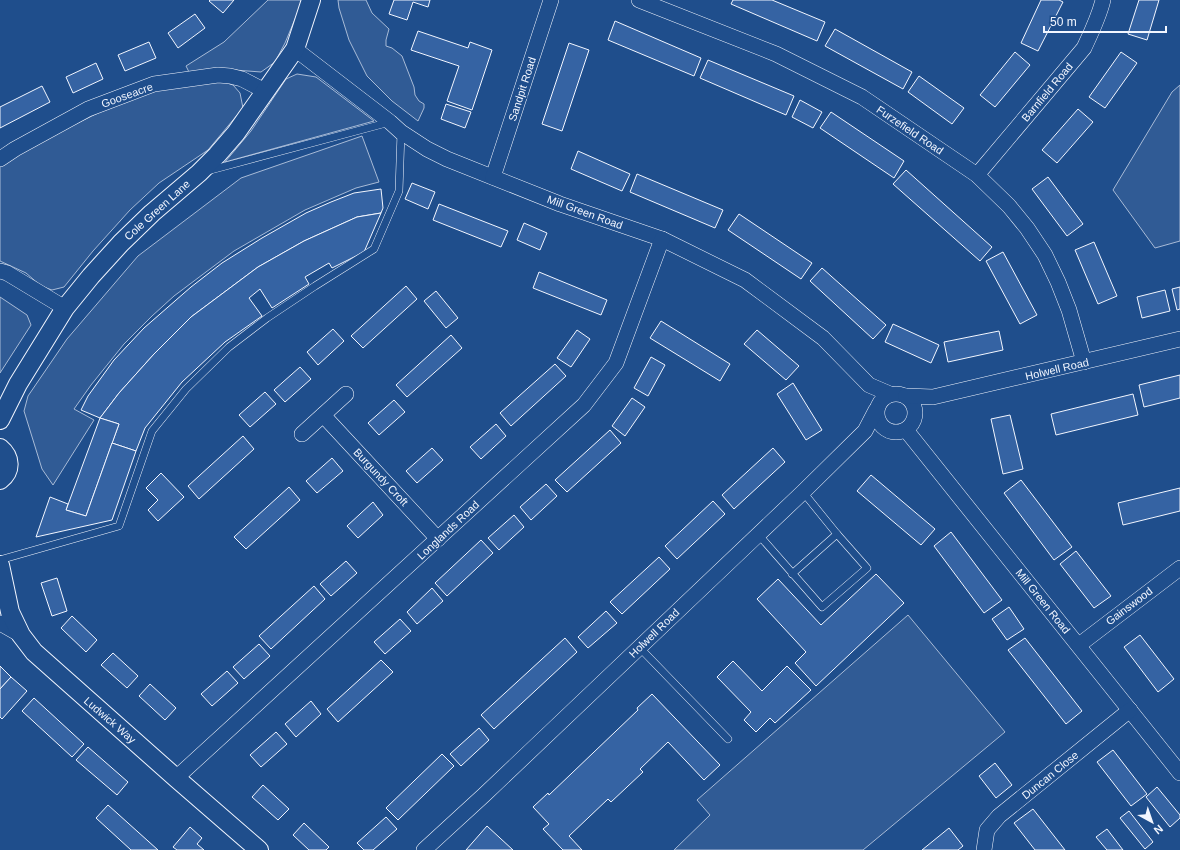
<svg xmlns="http://www.w3.org/2000/svg" width="1180" height="850" viewBox="0 0 1180 850" font-family="Arial,sans-serif">
	<style>
		.built { fill: #305b95; stroke: #a8bbd7 }
		.building { fill: #3563a3; stroke: #f2f6ff }
		.lines { fill: none; stroke-linecap: round; stroke-linejoin: round }
		.service-casing { stroke: #f2f6ff; stroke-width: 8 }
		.minor-casing { stroke: #f2f6ff; stroke-width: 16 }
		.tertiary-casing { stroke: #f2f6ff; stroke-width: 20 }
		.service { stroke: #1f4e8c; stroke-width: 7 }
		.minor { stroke: #1f4e8c; stroke-width: 15 }
		.tertiary { stroke: #1f4e8c; stroke-width: 18 }
		.labels { text-anchor: middle; dominant-baseline: central; stroke-width: 3; stroke-linejoin: round; paint-order: stroke }
		.street-label { font-size: 11px; fill: #f2f6ff; stroke: #1f4e8c }
	</style>
	<rect width="100%" height="100%" fill="#1f4e8c"/>
	<g class="built">
		<path d="M 268,0 L 303,0 L 285,43 L 275,62 L 261,72 L 221,69 L 189,72 L 186,66 L 224,42 Z"/>
		<path d="M 338,0 L 366,0 L 372,13 L 389,29 L 386,40 L 386,46 L 392,48 L 402,56 L 414,87 L 415,95 L 419,101 L 424,104 L 424,108 L 418,121 L 392,101 L 367,76 L 349,40 L 339,8 Z"/>
		<path d="M 297,74 L 316,77 L 374,121 L 225,162 L 251,131 L 286,79 Z"/>
		<path d="M 221,81 L 233,85 L 240,93 L 243,108 L 208,150 L 159,183 L 130,210 L 93,251 L 64,287 L 52,290 L 41,286 L 26,273 L 0,261 L 0,165 L 33,145 L 100,112 L 166,87 Z"/>
		<path d="M 1180,85 L 1180,241 L 1155,248 L 1113,190 L 1172,92 Z"/>
		<path d="M 362,136 L 379,182 L 356,188 L 305,210 L 234,251 L 174,296 L 152,316 L 124,344 L 91,385 L 74,409 L 94,420 L 53,485 L 42,469 L 24,411 L 28,396 L 67,339 L 138,256 L 241,178 Z"/>
		<path d="M 0,297 L 27,315 L 31,325 L 0,373 Z"/>
		<path d="M 908,615 L 1005,732 L 863,850 L 674,850 L 710,815 L 697,800 Z"/>
	</g>
	<g class="building">
		<path d="M 210,0 L 234,0 L 223,13 L 209,1 Z"/>
		<path d="M 394,0 L 430,0 L 428,7 L 413,2 L 407,20 L 389,14 Z"/>
		<path d="M 733,0 L 772,0 L 825,22 L 817,41 L 731,4 Z"/>
		<path d="M 1041,0 L 1059,0 L 1063,2 L 1038,51 L 1021,43 Z"/>
		<path d="M 1139,0 L 1159,0 L 1147,40 L 1128,34 Z"/>
		<path d="M 195,14 L 205,28 L 178,48 L 168,33 Z"/>
		<path d="M 615,21 L 701,58 L 694,76 L 608,40 Z"/>
		<path d="M 835,29 L 912,72 L 903,89 L 825,46 Z"/>
		<path d="M 418,31 L 468,48 L 470,42 L 492,50 L 472,110 L 447,101 L 459,66 L 411,50 Z"/>
		<path d="M 149,42 L 156,58 L 125,71 L 118,55 Z"/>
		<path d="M 569,43 L 589,50 L 562,131 L 542,124 Z"/>
		<path d="M 1015,52 L 1030,65 L 995,107 L 980,95 Z"/>
		<path d="M 1121,52 L 1137,63 L 1105,108 L 1089,97 Z"/>
		<path d="M 708,60 L 794,96 L 786,115 L 700,78 Z"/>
		<path d="M 96,63 L 103,79 L 73,93 L 66,77 Z"/>
		<path d="M 919,76 L 964,108 L 952,124 L 908,92 Z"/>
		<path d="M 42,86 L 50,102 L 0,128 L 0,107 Z"/>
		<path d="M 800,100 L 822,112 L 813,128 L 792,117 Z"/>
		<path d="M 446,104 L 471,112 L 465,128 L 441,119 Z"/>
		<path d="M 1078,109 L 1093,122 L 1057,163 L 1042,150 Z"/>
		<path d="M 831,112 L 904,161 L 894,178 L 820,128 Z"/>
		<path d="M 578,151 L 630,174 L 622,191 L 571,169 Z"/>
		<path d="M 906,170 L 992,247 L 980,261 L 893,184 Z"/>
		<path d="M 637,174 L 723,210 L 715,228 L 630,192 Z"/>
		<path d="M 1048,177 L 1083,224 L 1067,236 L 1032,189 Z"/>
		<path d="M 412,183 L 435,192 L 428,209 L 405,199 Z"/>
		<path d="M 381,189 L 383,208 L 381,213 L 357,217 L 304,241 L 258,267 L 191,317 L 154,354 L 119,393 L 100,418 L 81,410 L 88,396 L 114,360 L 144,328 L 191,287 L 222,263 L 262,238 L 306,213 L 331,202 L 354,193 Z"/>
		<path d="M 439,204 L 508,231 L 501,247 L 433,220 Z"/>
		<path d="M 381,213 L 364,252 L 332,268 L 329,263 L 305,277 L 309,284 L 272,308 L 260,289 L 249,298 L 262,316 L 225,342 L 182,382 L 145,428 L 136,451 L 112,443 L 119,424 L 100,418 L 119,393 L 154,354 L 191,317 L 258,267 L 304,241 L 357,217 Z"/>
		<path d="M 739,214 L 812,263 L 801,279 L 728,230 Z"/>
		<path d="M 524,223 L 547,233 L 540,250 L 517,240 Z"/>
		<path d="M 1094,242 L 1117,296 L 1098,304 L 1075,250 Z"/>
		<path d="M 1003,252 L 1037,315 L 1020,324 L 986,261 Z"/>
		<path d="M 822,268 L 886,325 L 873,339 L 810,281 Z"/>
		<path d="M 539,272 L 607,300 L 601,315 L 533,288 Z"/>
		<path d="M 406,286 L 417,299 L 363,348 L 351,336 Z"/>
		<path d="M 1180,287 L 1180,309 L 1177,310 L 1172,289 Z"/>
		<path d="M 1165,290 L 1170,311 L 1142,318 L 1137,297 Z"/>
		<path d="M 436,291 L 458,318 L 446,328 L 424,301 Z"/>
		<path d="M 661,321 L 730,364 L 720,381 L 650,338 Z"/>
		<path d="M 893,324 L 939,345 L 931,363 L 885,342 Z"/>
		<path d="M 333,329 L 344,341 L 318,365 L 307,352 Z"/>
		<path d="M 577,330 L 590,339 L 571,367 L 557,358 Z"/>
		<path d="M 757,330 L 799,366 L 786,380 L 744,344 Z"/>
		<path d="M 999,331 L 1003,350 L 948,362 L 944,342 Z"/>
		<path d="M 451,335 L 462,348 L 407,397 L 396,385 Z"/>
		<path d="M 651,357 L 665,365 L 648,396 L 634,388 Z"/>
		<path d="M 555,364 L 566,376 L 511,426 L 500,413 Z"/>
		<path d="M 300,367 L 311,379 L 285,402 L 274,390 Z"/>
		<path d="M 1180,375 L 1180,398 L 1144,407 L 1139,385 Z"/>
		<path d="M 793,383 L 822,430 L 806,440 L 777,394 Z"/>
		<path d="M 265,392 L 276,404 L 250,427 L 239,415 Z"/>
		<path d="M 1133,394 L 1138,415 L 1056,435 L 1051,414 Z"/>
		<path d="M 632,398 L 645,407 L 625,436 L 612,426 Z"/>
		<path d="M 394,400 L 405,412 L 379,435 L 368,423 Z"/>
		<path d="M 1010,415 L 1023,469 L 1003,474 L 991,419 Z"/>
		<path d="M 100,418 L 119,424 L 86,516 L 66,510 Z"/>
		<path d="M 496,424 L 506,436 L 481,459 L 470,447 Z"/>
		<path d="M 610,430 L 621,443 L 567,492 L 555,480 Z"/>
		<path d="M 243,436 L 254,449 L 199,499 L 188,486 Z"/>
		<path d="M 112,443 L 136,451 L 112,520 L 36,537 L 50,497 L 68,504 L 66,510 L 86,516 Z"/>
		<path d="M 432,448 L 443,460 L 417,483 L 406,471 Z"/>
		<path d="M 773,448 L 785,462 L 734,509 L 722,495 Z"/>
		<path d="M 332,458 L 343,471 L 317,493 L 306,481 Z"/>
		<path d="M 161,473 L 184,497 L 158,521 L 148,510 L 158,500 L 146,488 Z"/>
		<path d="M 871,475 L 935,529 L 921,545 L 857,491 Z"/>
		<path d="M 1021,480 L 1072,547 L 1054,560 L 1004,493 Z"/>
		<path d="M 546,484 L 557,496 L 531,520 L 520,507 Z"/>
		<path d="M 289,487 L 300,500 L 246,549 L 234,537 Z"/>
		<path d="M 1180,488 L 1180,511 L 1123,525 L 1118,503 Z"/>
		<path d="M 713,501 L 725,514 L 677,559 L 665,546 Z"/>
		<path d="M 373,502 L 383,515 L 358,538 L 347,526 Z"/>
		<path d="M 514,515 L 524,527 L 499,550 L 488,538 Z"/>
		<path d="M 951,532 L 1002,600 L 984,613 L 934,546 Z"/>
		<path d="M 481,540 L 493,553 L 447,596 L 435,583 Z"/>
		<path d="M 1076,551 L 1111,596 L 1094,608 L 1060,564 Z"/>
		<path d="M 659,557 L 670,569 L 622,614 L 610,602 Z"/>
		<path d="M 346,561 L 357,573 L 331,596 L 320,584 Z"/>
		<path d="M 876,574 L 904,603 L 816,686 L 795,663 L 806,652 L 757,599 L 778,579 L 821,625 Z"/>
		<path d="M 57,578 L 67,611 L 52,616 L 41,583 Z"/>
		<path d="M 314,586 L 325,599 L 271,649 L 259,636 Z"/>
		<path d="M 432,588 L 443,601 L 417,624 L 407,612 Z"/>
		<path d="M 1009,607 L 1024,629 L 1007,640 L 992,619 Z"/>
		<path d="M 606,611 L 617,623 L 588,648 L 578,637 Z"/>
		<path d="M 72,616 L 97,640 L 86,652 L 61,628 Z"/>
		<path d="M 400,619 L 411,631 L 385,654 L 374,642 Z"/>
		<path d="M 1140,635 L 1174,679 L 1158,692 L 1124,647 Z"/>
		<path d="M 565,638 L 577,652 L 494,729 L 481,715 Z"/>
		<path d="M 1025,638 L 1082,711 L 1066,724 L 1008,650 Z"/>
		<path d="M 259,644 L 270,656 L 244,679 L 233,667 Z"/>
		<path d="M 113,653 L 138,676 L 127,688 L 101,665 Z"/>
		<path d="M 381,660 L 393,672 L 338,722 L 327,709 Z"/>
		<path d="M 733,661 L 762,691 L 787,666 L 811,690 L 775,723 L 770,718 L 756,732 L 744,720 L 751,712 L 717,677 Z"/>
		<path d="M 0,666 L 11,677 L 0,689 Z"/>
		<path d="M 227,671 L 238,683 L 212,706 L 201,694 Z"/>
		<path d="M 11,677 L 27,691 L 2,719 L 0,717 L 0,689 Z"/>
		<path d="M 150,684 L 176,708 L 165,720 L 139,696 Z"/>
		<path d="M 652,694 L 720,765 L 704,780 L 668,742 L 640,769 L 643,772 L 611,802 L 608,799 L 569,836 L 582,850 L 563,850 L 543,829 L 549,824 L 533,807 L 548,793 L 549,795 L 638,710 L 637,708 Z"/>
		<path d="M 34,698 L 84,744 L 72,757 L 22,711 Z"/>
		<path d="M 311,701 L 321,714 L 296,737 L 285,724 Z"/>
		<path d="M 479,728 L 489,740 L 461,766 L 450,754 Z"/>
		<path d="M 276,732 L 287,744 L 261,767 L 250,755 Z"/>
		<path d="M 88,747 L 128,782 L 117,795 L 76,760 Z"/>
		<path d="M 1113,750 L 1147,794 L 1131,806 L 1097,762 Z"/>
		<path d="M 442,754 L 454,766 L 398,820 L 386,808 Z"/>
		<path d="M 995,763 L 1012,785 L 996,798 L 979,776 Z"/>
		<path d="M 263,785 L 289,809 L 278,820 L 252,797 Z"/>
		<path d="M 1157,787 L 1180,815 L 1180,818 L 1170,827 L 1146,797 Z"/>
		<path d="M 108,805 L 158,850 L 131,850 L 96,818 Z"/>
		<path d="M 1033,809 L 1065,850 L 1035,850 L 1014,823 Z"/>
		<path d="M 1129,811 L 1153,842 L 1145,849 L 1120,818 Z"/>
		<path d="M 386,817 L 397,829 L 373,850 L 364,850 L 357,843 Z"/>
		<path d="M 304,823 L 329,847 L 326,850 L 309,850 L 293,835 Z"/>
		<path d="M 487,826 L 513,850 L 466,850 Z"/>
		<path d="M 190,827 L 202,838 L 197,844 L 204,850 L 177,850 L 173,847 Z"/>
		<path d="M 949,828 L 963,846 L 958,850 L 922,850 Z"/>
		<path d="M 1107,829 L 1123,850 L 1107,850 L 1096,837 Z"/>
	</g>
	<g class="lines">
		<defs>
			<g id="service">
				<path d="M 207,171 L 390,122"/>
				<path d="M 803,492 L 837,534"/>
				<path d="M 758,534 L 822,607 L 867,568 L 837,534 L 792,574"/>
				<path d="M 0,560 L 119,526 L 152,431 L 186,389 L 229,347 L 267,318 L 315,286 L 374,249 L 399,191 L 401,132"/>
				<path d="M 639,647 L 728,739"/>
			</g>
			<g id="minor">
				<path d="M 639,0 L 776,54 L 862,97 L 977,175 L 1009,206 L 1027,228 L 1045,255 L 1058,282 L 1069,310 L 1084,362"/>
				<path d="M 295,49 L 390,122 L 401,132 L 427,149 L 447,159 L 560,204 L 662,239 L 745,280 L 823,338 L 869,385 L 890,394"/>
				<path d="M 0,159 L 15,149 L 88,109 L 154,84 L 218,75 L 230,76 L 242,79 L 265,91"/>
				<path d="M 977,175 L 1084,48 C 1091,33 1099,17 1103,0"/>
				<path d="M 493,177 L 551,0"/>
				<path d="M 0,271 L 7,273 L 65,308"/>
				<circle cx="896" cy="413" r="19"/>
				<path d="M 906,396 L 933,397 L 1180,339"/>
				<path d="M 323,415 L 438,539"/>
				<path d="M 906,430 L 1180,773"/>
				<path d="M 302,434 L 346,394"/>
				<path d="M 0,623 L 21,635"/>
				<path d="M 1079,645 L 1180,568"/>
				<path d="M 176,778 L 584,405 L 616,363 L 662,239"/>
				<path d="M 424,850 L 484,795 L 803,492 L 865,431 L 876,410"/>
				<path d="M 984,850 L 987,830 L 999,816 L 1130,710"/>
			</g>
			<g id="tertiary">
				<path d="M 0,420 L 18,384 L 65,308 L 91,276 L 121,243 L 152,213 L 199,173 L 217,155 L 236,133 L 295,49 L 311,0"/>
				<path d="M 0,448 C 11,457 12,471 0,480"/>
				<path d="M 0,565 L 10,612 L 21,635 L 34,652 L 176,778 L 259,850"/>
			</g>
		</defs>
		<use href="#service" class="service-casing"/>
		<use href="#minor" class="minor-casing"/>
		<use href="#tertiary" class="tertiary-casing"/>
		<use href="#service" class="service"/>
		<use href="#minor" class="minor"/>
		<use href="#tertiary" class="tertiary"/>
	</g>
	<g class="labels">
		<g class="street-label">
			<text transform="translate(522 89) rotate(-72)">Sandpit Road</text>
			<text transform="translate(1047 92) rotate(-50)">Barnfield Road</text>
			<text transform="translate(127 95) rotate(-20)">Gooseacre</text>
			<text transform="translate(910 130) rotate(34)">Furzefield Road</text>
			<text transform="translate(157 210) rotate(-42)">Cole Green Lane</text>
			<text transform="translate(585 212) rotate(20)">Mill Green Road</text>
			<text transform="translate(1057 369) rotate(-13)">Holwell Road</text>
			<text transform="translate(381 477) rotate(47)">Burgundy Croft</text>
			<text transform="translate(448 530) rotate(-43)">Longlands Road</text>
			<text transform="translate(1043 601) rotate(51)">Mill Green Road</text>
			<text transform="translate(1129 606) rotate(-37)">Gainswood</text>
			<text transform="translate(654 633) rotate(-44)">Holwell Road</text>
			<text transform="translate(110 720) rotate(41)">Ludwick Way</text>
			<text transform="translate(1050 775) rotate(-39)">Duncan Close</text>
		</g>
	</g>
	<g transform="translate(1152 822) rotate(140)" stroke="#1f4e8c" stroke-width="3" paint-order="stroke">
	<path d="M0-3L7 15L0 10L-7 15Z" fill="#f2f6ff"/>
	<text y="-6" font-size="11" font-weight="bold" text-anchor="middle" fill="#f2f6ff">N</text>
	</g>
	<path d="M1044 26v6h122v-6" fill="none" stroke="#f2f6ff" stroke-width="2"/>
	<text x="1050" y="26" font-size="12" fill="#f2f6ff" stroke="#1f4e8c" stroke-width="3" paint-order="stroke">50 m</text>
</svg>
